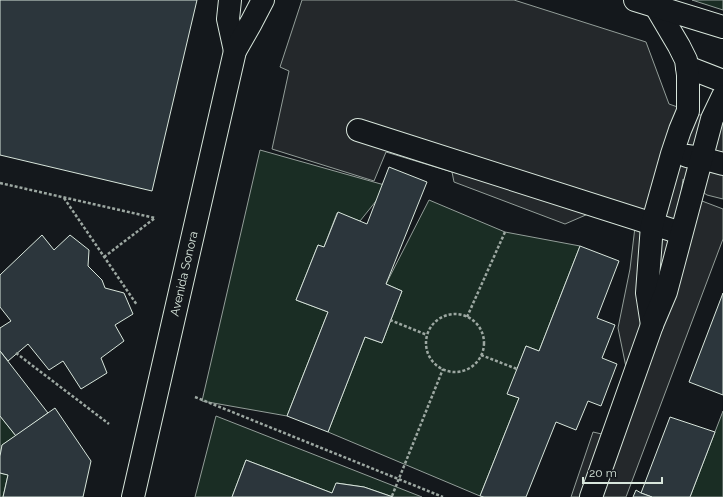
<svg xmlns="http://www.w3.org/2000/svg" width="723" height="497" viewBox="0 0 723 497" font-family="Raleway,sans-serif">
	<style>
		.green { fill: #1a2d24; stroke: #939e99 }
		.parking { fill: #24282b; stroke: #939e99 }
		.building { fill: #2c363c; stroke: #d8e6dc }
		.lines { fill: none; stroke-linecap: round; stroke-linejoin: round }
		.minor-casing { stroke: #d8e6dc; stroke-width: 24 }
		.major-casing { stroke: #d8e6dc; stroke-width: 24 }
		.path { stroke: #9da8a2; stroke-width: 2.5; stroke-dasharray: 3 2; stroke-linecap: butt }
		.minor { stroke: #14181c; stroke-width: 22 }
		.major { stroke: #14181c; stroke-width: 22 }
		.labels { text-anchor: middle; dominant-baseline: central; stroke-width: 3; stroke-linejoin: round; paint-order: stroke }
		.street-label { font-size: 12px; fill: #d8e6dc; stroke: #14181c }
	</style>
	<rect width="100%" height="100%" fill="#14181c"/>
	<g class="green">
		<path d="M 692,0 L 723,0 L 723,10 Z"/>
		<path d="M 260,150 L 388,186 L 360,221 L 337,213 L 324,247 L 318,245 L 296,300 L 328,312 L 287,416 L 202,401 Z"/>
		<path d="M 429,200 L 505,232 L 580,246 L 539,351 L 526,346 L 508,394 L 519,398 L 480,496 L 328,432 L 365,337 L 382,343 L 402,291 L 386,284 Z"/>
		<path d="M 723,411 L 723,497 L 690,497 Z"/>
		<path d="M 0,416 L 16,436 L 2,445 L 0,456 Z"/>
		<path d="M 216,416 L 422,497 L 393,497 L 364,487 L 337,483 L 332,493 L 246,460 L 232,497 L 195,497 Z"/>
		<path d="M 0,473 L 8,475 L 3,497 L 0,497 Z"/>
	</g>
	<path class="parking" d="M 302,0 L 514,0 L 646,42 L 669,104 L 723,123 L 723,199 L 707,195 L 683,179 L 681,193 L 723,209 L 723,239 L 626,497 L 571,497 L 593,432 L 606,435 L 627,372 L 618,328 L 630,269 L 635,227 L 595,211 L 565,224 L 454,182 L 452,172 L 386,152 L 374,181 L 272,149 L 289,71 L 280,67 Z"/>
	<g class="building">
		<path d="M 0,0 L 197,0 L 152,191 L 0,155 Z"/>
		<path d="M 389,167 L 427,182 L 386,284 L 402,291 L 382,343 L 365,337 L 328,432 L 287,416 L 328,312 L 296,300 L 318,245 L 324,247 L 338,212 L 367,224 Z"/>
		<path d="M 42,235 L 54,250 L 70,235 L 89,250 L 88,266 L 102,280 L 105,288 L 124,293 L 133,314 L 115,325 L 124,341 L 101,358 L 107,373 L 81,389 L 63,361 L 49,370 L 28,344 L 8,361 L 0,351 L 0,328 L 11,321 L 0,307 L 0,275 Z"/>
		<path d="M 580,246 L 619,261 L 597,318 L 615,325 L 602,358 L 617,364 L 601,406 L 588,401 L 576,430 L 556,422 L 526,497 L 484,497 L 480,496 L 519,398 L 507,394 L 526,346 L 539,351 Z"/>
		<path d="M 723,293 L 723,395 L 689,382 Z"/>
		<path d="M 0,351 L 48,413 L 16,436 L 0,416 Z"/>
		<path d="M 55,408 L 91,461 L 83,497 L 3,497 L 8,475 L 0,473 L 0,456 L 2,445 Z"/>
		<path d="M 670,417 L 715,432 L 690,497 L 652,497 L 641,493 Z"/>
		<path d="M 246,460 L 332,493 L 336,483 L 364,487 L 393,497 L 232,497 Z"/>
		<path d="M 636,490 L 641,493 L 652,497 L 633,497 Z"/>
	</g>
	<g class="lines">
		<defs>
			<g id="minor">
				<path d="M 230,0 L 228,19 L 235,51"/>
				<path d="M 687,67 L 723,81"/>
				<path d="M 358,130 L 681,233"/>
				<path d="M 687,156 L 701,158 L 723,164"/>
				<path d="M 652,325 L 647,293 L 652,225 L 672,154 L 680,130 L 688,111 L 688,75 L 686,60 L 679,46 L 656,7"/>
				<path id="s1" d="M 133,497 L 235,51 L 251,23 L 263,0"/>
				<path d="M 591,497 L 652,325 L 666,292 L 712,119 L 723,96"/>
			</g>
			<path id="major" d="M 635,0 L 723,27"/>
		</defs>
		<use href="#minor" class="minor-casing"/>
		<use href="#major" class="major-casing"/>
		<g class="path">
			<path d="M 0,183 L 155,218"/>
			<path d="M 64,198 L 137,305"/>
			<path d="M 104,257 L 155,218"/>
			<circle cx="455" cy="343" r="29"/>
			<path d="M 467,317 L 505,232"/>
			<path d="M 390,320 L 427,335"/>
			<path d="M 16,353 L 109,424"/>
			<path d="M 481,355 L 517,369"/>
			<path d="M 195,397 L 443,497"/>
			<path d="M 392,496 L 443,369"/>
		</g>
		<use href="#minor" class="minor"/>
		<use href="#major" class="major"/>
	</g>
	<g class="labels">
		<g class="street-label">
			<text stroke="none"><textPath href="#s1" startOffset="229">Avenida Sonora</textPath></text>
		</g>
	</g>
	<path d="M583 477v6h79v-6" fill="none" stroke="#d8e6dc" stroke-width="2"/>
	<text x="589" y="477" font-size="12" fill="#d8e6dc" stroke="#14181c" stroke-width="3" paint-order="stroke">20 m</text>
</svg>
